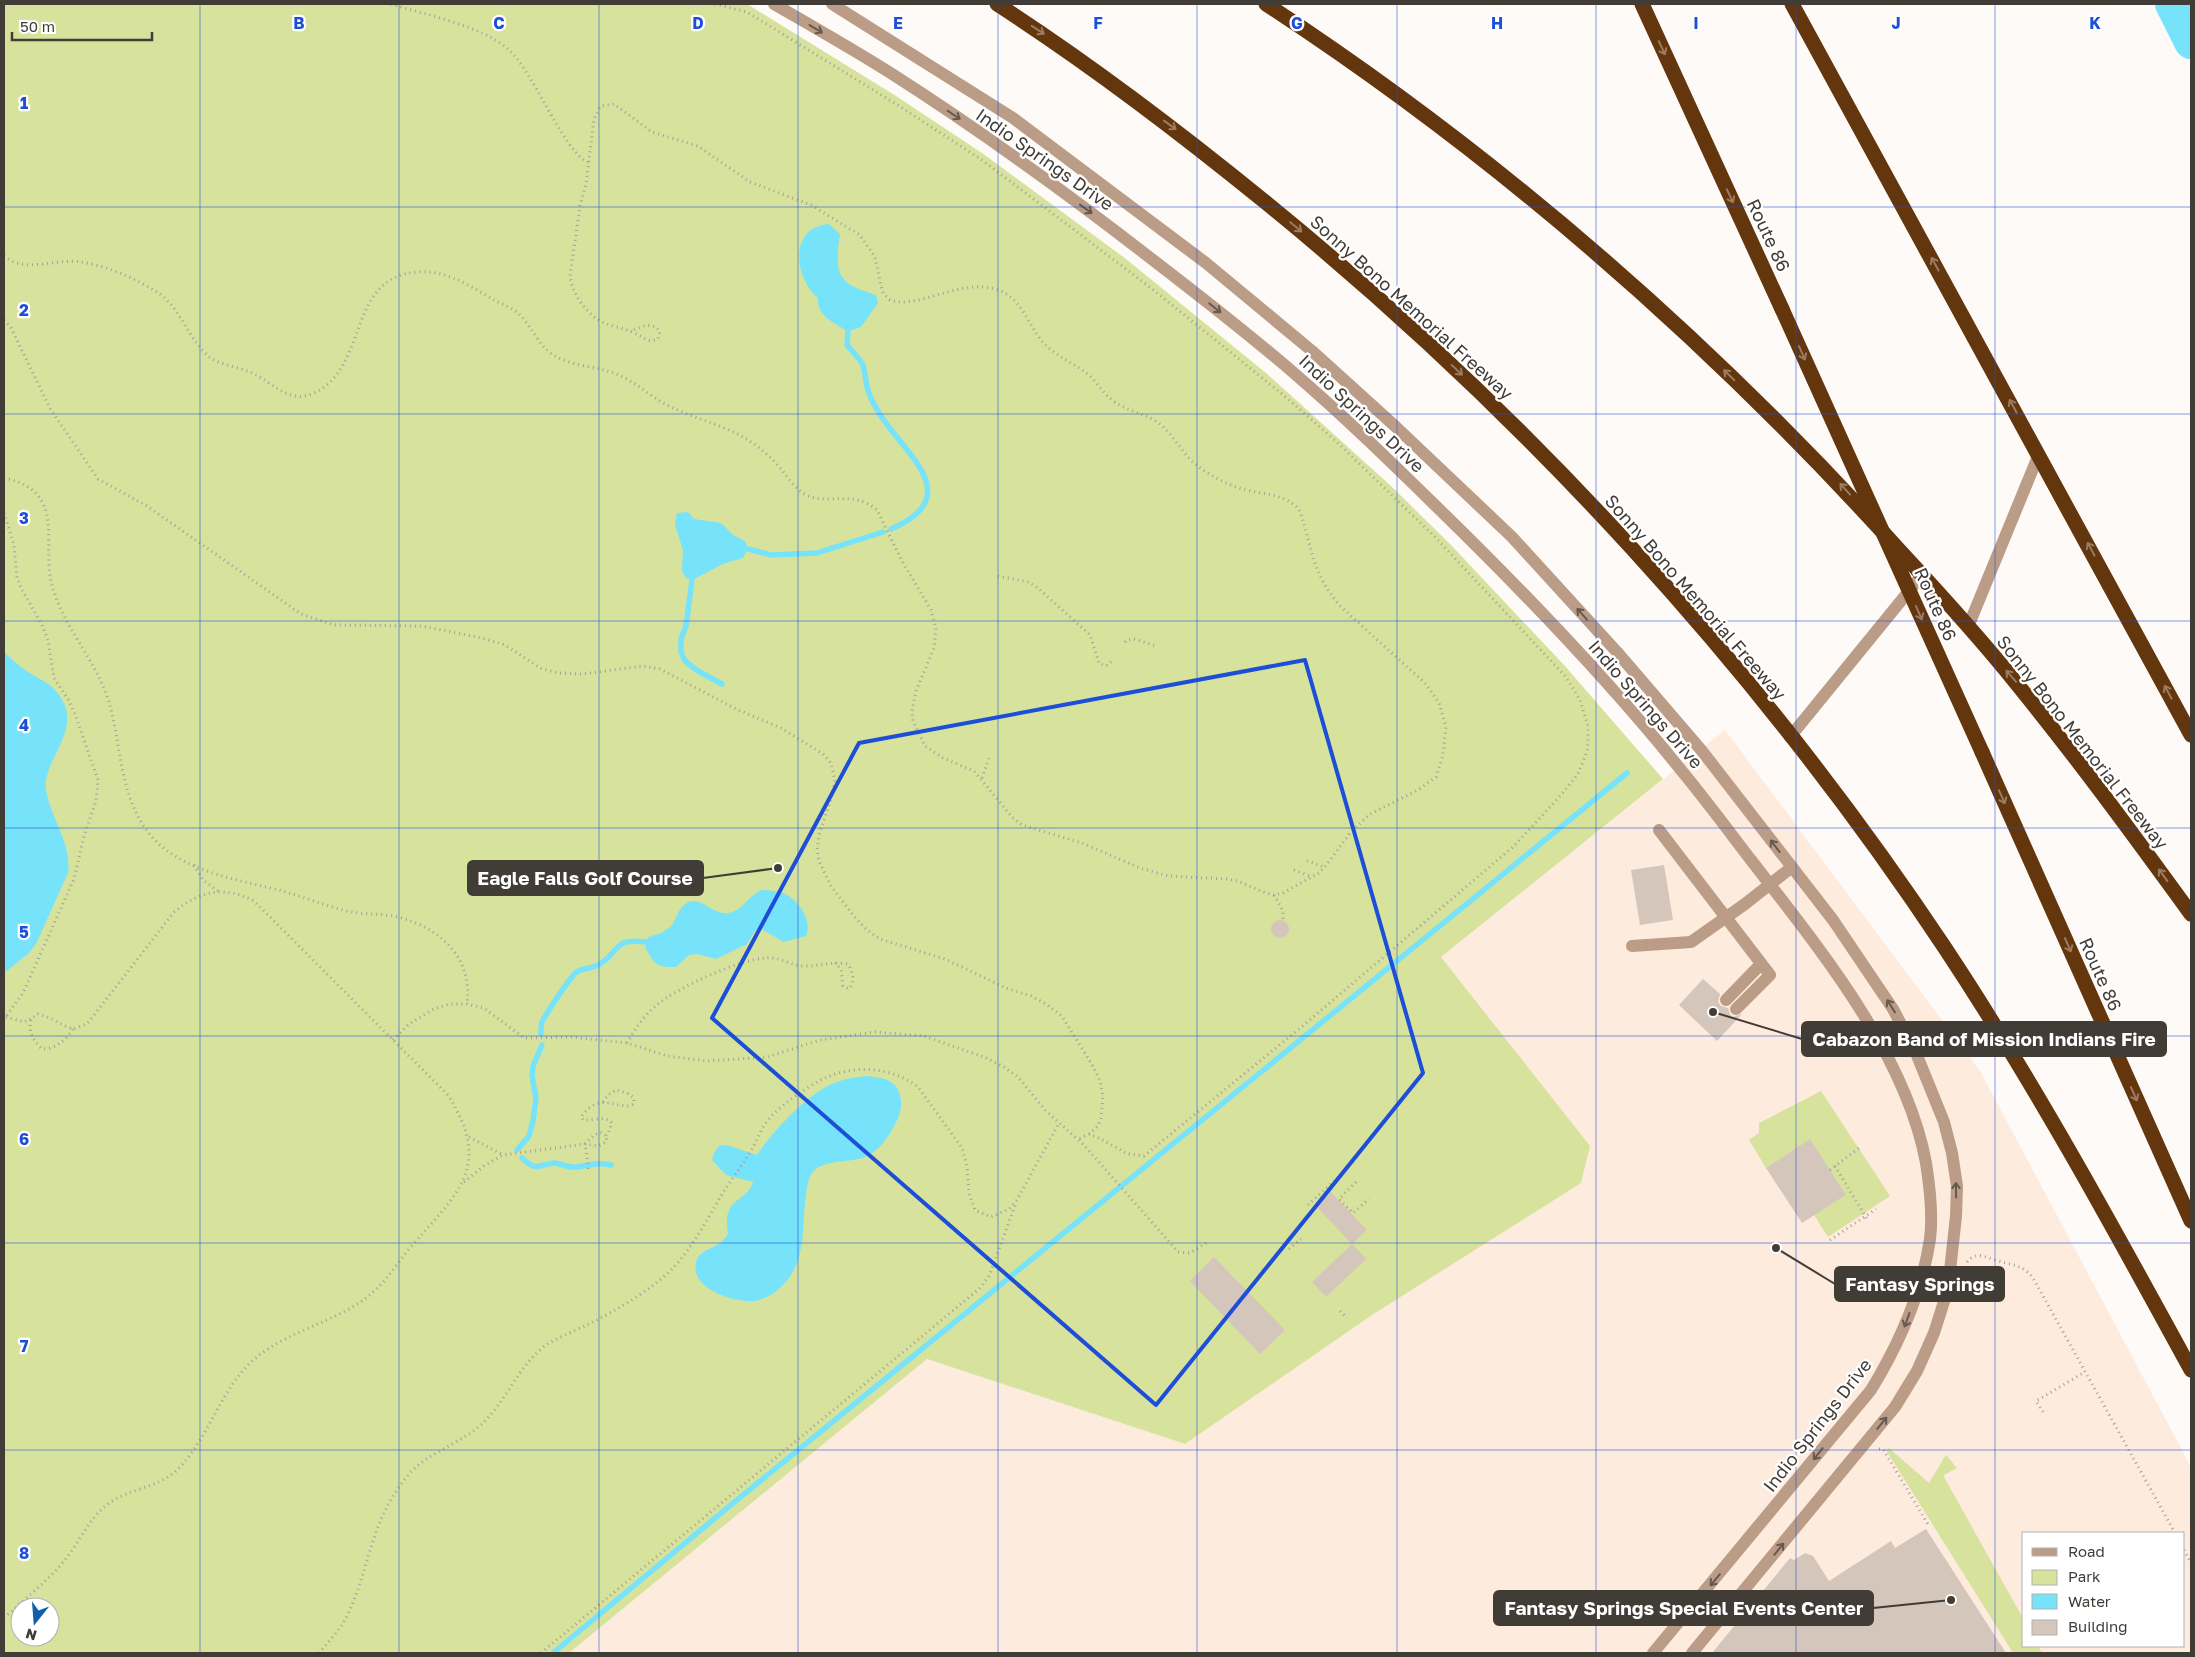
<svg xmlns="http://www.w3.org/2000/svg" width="2195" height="1657" viewBox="0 0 2195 1657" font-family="'Golos Text',sans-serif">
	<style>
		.built { fill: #fdebde; fill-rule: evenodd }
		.green { fill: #d7e29d; fill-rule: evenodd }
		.water { fill: #77e3fa }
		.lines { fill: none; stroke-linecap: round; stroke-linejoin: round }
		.stream { stroke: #77e3fa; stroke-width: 5.5 }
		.river { stroke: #77e3fa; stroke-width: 34 }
		.building { fill: #d5c6bb }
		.path { stroke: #a49f9b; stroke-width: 3; stroke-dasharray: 1 4; stroke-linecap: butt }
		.minor { stroke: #bb9c87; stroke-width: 12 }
		.highway { stroke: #64360e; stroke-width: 15 }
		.highway-bridge { stroke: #64360e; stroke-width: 15 }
		.oneway { stroke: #66594f }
		.oneway2 { stroke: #9a7c62 }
		.marked { fill: none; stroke: #1d4ed8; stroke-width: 4; stroke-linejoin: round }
		.grid { fill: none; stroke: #1d4ed8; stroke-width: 1; stroke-opacity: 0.55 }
		.labels { text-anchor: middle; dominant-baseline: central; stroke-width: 4.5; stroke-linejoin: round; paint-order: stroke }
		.street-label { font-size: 18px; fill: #423c37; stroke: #fff }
		.grid-label { font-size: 16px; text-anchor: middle; font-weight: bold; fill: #1d4ed8; stroke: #fff; stroke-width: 4.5; stroke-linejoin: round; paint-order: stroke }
		.leader { fill: none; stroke: #423c37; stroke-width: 2 }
		.callout-dot { fill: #423c37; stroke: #fff; stroke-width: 2 }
		.callout { fill: #423c37; stroke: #423c37; stroke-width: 2 }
		.callout-label { font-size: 19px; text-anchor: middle; font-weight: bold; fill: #fff }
	</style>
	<rect width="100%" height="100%" fill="#fdfaf7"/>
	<path class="built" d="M 1725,730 L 1980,1071 L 2191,1467 L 2191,1653 L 569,1653 L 927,1359 L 1185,1444 L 1375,1313 L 1589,1146 L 1441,957 ZM 2024,1533 L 2184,1533 L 2184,1646 L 2024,1646 Z"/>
	<g class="green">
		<path d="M 4,4 L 747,4 L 896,96 L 982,153 L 1126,259 L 1266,373 L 1391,486 L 1451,545 L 1564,665 L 1663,779 L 1441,957 L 1590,1146 L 1581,1183 L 1375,1313 L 1185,1444 L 927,1359 L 569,1653 L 4,1653 ZM 20,1607 L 50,1607 L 50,1637 L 20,1637 Z"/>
		<path d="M 1821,1091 L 1890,1196 L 1828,1237 L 1814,1215 L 1846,1195 L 1810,1140 L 1766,1168 L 1749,1140 L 1759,1133 L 1759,1123 Z"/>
		<path d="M 1889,1448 L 1929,1483 L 1946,1455 L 1957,1468 L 1944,1475 L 1944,1477 L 2024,1620 L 2024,1646 L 2038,1646 L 2042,1653 L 2013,1653 L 1886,1450 Z"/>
	</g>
	<g class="water">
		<path d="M 829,224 L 840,234 C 840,239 838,244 838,249 C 835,282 848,286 876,295 L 878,303 L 861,327 L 848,331 C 835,324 816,315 818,298 C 794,278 788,227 829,224 Z"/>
		<path d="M 688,512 L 694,519 L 721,523 L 733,535 L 745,541 L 748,549 L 743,558 L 725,563 L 692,580 L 686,578 L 682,571 L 683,550 L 675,525 L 677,513 Z"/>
		<path d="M 4,652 C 12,660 20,667 30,673 C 39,679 48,682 55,690 C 89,727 41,759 46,790 C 51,819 72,843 68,873 L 36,944 L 28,954 L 4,973 Z"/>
		<path d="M 762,890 C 769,890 776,891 783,893 C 798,899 813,920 806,936 L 784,942 L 761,929 L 755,931 L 747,944 L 716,959 L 697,954 L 689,955 L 676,967 C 655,968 655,963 645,948 L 648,937 C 656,935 666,932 672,925 C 676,919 678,910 684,905 C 698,894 709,911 723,913 C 741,915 748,895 762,890 Z"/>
		<path d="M 867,1076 C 881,1078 893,1078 899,1092 C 903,1103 901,1114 895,1124 C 888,1138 878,1153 862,1158 C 847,1163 823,1159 812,1173 C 808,1179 807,1187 806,1195 C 801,1228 808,1261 781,1287 C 774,1294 765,1299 755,1301 C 734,1303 686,1288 697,1259 C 701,1249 720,1248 728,1234 C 721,1196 747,1203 753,1182 L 726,1175 L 712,1160 L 714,1153 L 719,1146 L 726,1145 L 757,1155 C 771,1133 811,1090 837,1082 C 847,1078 857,1077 867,1076 Z"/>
	</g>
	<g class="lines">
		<g class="stream">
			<path d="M 848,331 L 847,345 C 852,351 858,357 862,363 C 866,372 865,384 869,393 C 871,401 877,409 881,416 C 907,456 966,497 891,529"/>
			<path d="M 748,549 L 771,555 L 817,553 L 883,532"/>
			<path d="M 692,580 L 686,626 L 681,639 L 681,652 L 685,661 L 698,671 L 722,684"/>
			<path d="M 541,1034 C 541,1030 541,1025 542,1022 C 546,1014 571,975 578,971 C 585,968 594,968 600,964 C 621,950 613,938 646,942"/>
			<path d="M 517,1150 L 529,1136 L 533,1121 L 536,1098 L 532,1076 L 533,1066 L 542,1045"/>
			<path d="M 522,1158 C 537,1172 537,1165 554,1163 C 559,1163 566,1167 573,1167 C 588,1167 595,1161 611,1165"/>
			<path d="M 553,1653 L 732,1504 L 1627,773"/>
		</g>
		<path class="river" d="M 2172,4 L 2191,42"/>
	</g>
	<g class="building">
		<path d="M 1664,865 L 1673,920 L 1640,925 L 1631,870 Z"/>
		<circle cx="1280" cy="929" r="9"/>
		<path d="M 1703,979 L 1720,994 L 1718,1002 L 1721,1006 L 1728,1008 L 1730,1014 L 1733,1017 L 1742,1014 L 1717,1041 L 1679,1005 Z"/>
		<path d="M 1810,1139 L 1846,1195 L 1802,1223 L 1766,1168 Z"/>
		<path d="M 1330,1191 L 1367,1230 L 1352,1244 L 1315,1205 Z"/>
		<path d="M 1352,1244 L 1366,1259 L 1326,1297 L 1312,1282 Z"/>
		<path d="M 1214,1257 L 1285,1330 L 1260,1354 L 1190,1281 Z"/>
		<path d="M 1926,1529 L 2006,1653 L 1712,1653 L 1790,1558 L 1794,1560 L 1805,1553 L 1813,1556 L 1829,1581 L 1891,1541 L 1895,1548 Z"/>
	</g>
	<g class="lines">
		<g class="path">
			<path d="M 391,4 C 426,15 483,26 509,50 C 533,71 565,154 588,162"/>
			<path d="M 715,4 L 747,12 L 896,104 L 982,160 L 1151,288 L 1287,398 L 1338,443 L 1435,537 L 1566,677 L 1580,700 L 1588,726 L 1588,749 L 1578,774 L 1561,795 L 1514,846 L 1305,1024 L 1144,1156 L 1128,1154 L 1097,1137 L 1089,1134"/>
			<path d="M 4,256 C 25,274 56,258 81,262 C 108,266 137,279 160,294 C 181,310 187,335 205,353 C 217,366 239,366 254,374 C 267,380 277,391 291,395 C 298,397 304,397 312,394 C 370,369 345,278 417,272 C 445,269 472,287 496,301 C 504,305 513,308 519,314 C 532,326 538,345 553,355 C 573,367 598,366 619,375 C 637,383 652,398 669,406 C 693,418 720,424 743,437 C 757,445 770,456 780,468 C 788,477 795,489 806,495 C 830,506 852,489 877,510 L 902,561 L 931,610 L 936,628 L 934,648 L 916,691 L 912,711 L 913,721 L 925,746 L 943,758 L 974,771 L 1012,817 L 1022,825 L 1082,843 L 1140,868 L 1168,876 L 1227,879 L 1238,881 L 1263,892 L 1274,895 L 1283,893 L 1319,873 L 1328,863 L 1350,833 L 1370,814 L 1418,790 L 1436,777 L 1443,755 L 1446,727 L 1439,703 L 1426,684 L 1340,606 C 1311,571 1313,551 1300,511 C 1286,493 1263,495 1242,489 C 1226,484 1209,475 1195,464 C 1181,452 1173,433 1157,422 C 1145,414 1129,411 1116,403 C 1105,396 1099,385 1090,376 C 1075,363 1054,356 1041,340 C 1027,322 1021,298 998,290 C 960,277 920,310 890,300 L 883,293 L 881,286 L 875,257 L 860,235 L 811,205 L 750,182 L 698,146 L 652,132 L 614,104 L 601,106 L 594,119 L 586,184 L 580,206 L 570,276 C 572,293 585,312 600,321 C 609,326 620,327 630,331 C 637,334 643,338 651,341 L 658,339 L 660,332 L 656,327 L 647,325 L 630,331"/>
			<path d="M 4,320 L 11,328 L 51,410 L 98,479 L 147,506 L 301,614 L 334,625 L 421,626 L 482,638 L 505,645 L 542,669 L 559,673 L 583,674 L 643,666 L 660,669 L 736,709 L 781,728 L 823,754 L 831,763 L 835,780 L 832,796 L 819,835 L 817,848 L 819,861 L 831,886 L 853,915 L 867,930 L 880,939 L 945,959 L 1006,988 L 1031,996 L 1046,1004 L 1062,1016 L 1094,1068 L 1100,1081 L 1103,1096 L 1101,1118 L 1098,1126 L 1089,1134 L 1077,1140"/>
			<path d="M 4,478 C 21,481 37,489 44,506 C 53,526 45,561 52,585 C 63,627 96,660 109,702 C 122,747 119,799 152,837 C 184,873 242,880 286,892 C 306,898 326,906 347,911 C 364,915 381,913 398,917 C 440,928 473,957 467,1004"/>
			<path d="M 4,513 L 14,545 L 17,578 L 21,588 L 42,625 L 48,640 L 54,678 L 68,699 L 76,717 L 98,780 L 96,801 L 84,836 L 74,879 L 23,993 L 4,1019"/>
			<path d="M 998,576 L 1028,582 L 1038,588 L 1090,635 L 1099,663 L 1106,666 L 1112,661"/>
			<path d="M 1125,642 L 1127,640 L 1134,639 L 1156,646"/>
			<path d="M 982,778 L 990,755"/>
			<path d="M 1307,861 L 1324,867"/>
			<path d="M 194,865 L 203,880 L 218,891"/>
			<path d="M 1294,870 L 1312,877"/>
			<path d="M 1274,895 L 1283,911 L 1283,920"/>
			<path d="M 6,1017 L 24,1022 L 31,1019"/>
			<path d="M 393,1040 L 409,1024 L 434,1009 L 449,1004 L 467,1004 L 484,1008 L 524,1038 L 571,1037 L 627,1043 L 667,1056 L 708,1061 L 767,1057 L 820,1040 L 875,1032 L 924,1036 L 984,1057 L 1004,1067 L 1019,1078 L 1046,1111 L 1084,1145 L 1178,1252 L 1190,1253 L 1206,1243"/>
			<path d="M 627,1043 C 635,1029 645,1014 658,1004 C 679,987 738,960 765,958 C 778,956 790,965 802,966 C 818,967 831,961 848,964 C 853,973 855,980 849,989 L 843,986 L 841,969 L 834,962"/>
			<path d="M 603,1102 L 608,1095 L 616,1090 L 627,1093 L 634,1098 L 634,1104 C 618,1112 601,1089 581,1117 L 583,1120 C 593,1121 605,1115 612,1123 L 607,1136"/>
			<path d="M 469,1137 L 503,1155"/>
			<path d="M 1835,1166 L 1867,1219"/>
			<path d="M 1830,1170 L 1859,1148"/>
			<path d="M 464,1182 L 484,1166 L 503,1155 L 585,1144 L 598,1146 L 606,1142 L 607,1136 L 600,1132 L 593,1136 L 585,1144 L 589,1172"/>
			<path d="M 1356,1182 L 1339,1199 L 1353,1213 L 1369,1199"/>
			<path d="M 1308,1205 L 1346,1170"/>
			<path d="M 1830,1240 L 1876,1209"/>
			<path d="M 1289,1249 L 1301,1239"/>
			<path d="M 1967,1262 C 1976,1251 1985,1257 1995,1260 C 2011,1265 2022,1264 2033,1278 L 2175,1533"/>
			<path d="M 1340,1311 L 1347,1318"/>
			<path d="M 2043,1412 L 2036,1401 L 2085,1372"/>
			<path d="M 1879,1449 L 1883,1449 L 1929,1526"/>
			<path d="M 2184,1550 L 2191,1563"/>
			<path d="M 4,1618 C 24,1599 47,1582 64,1561 C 79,1543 89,1518 108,1504 C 128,1489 157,1488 176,1471 C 206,1443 218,1396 248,1365 C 275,1337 323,1325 356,1305 C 384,1287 390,1272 410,1248 C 457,1193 494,1168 448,1095 L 254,901 C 223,885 200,891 174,912 L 87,1024 L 73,1029 C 61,1025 51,1017 38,1014 L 31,1019 C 28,1032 33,1040 42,1049 C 56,1049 66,1040 73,1029"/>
			<path d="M 319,1653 C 329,1641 341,1629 348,1614 C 370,1567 370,1523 405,1479 C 424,1453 457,1446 481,1425 C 507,1401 519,1363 549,1343 C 562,1336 576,1330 589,1324 C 617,1310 653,1289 674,1267 C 693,1246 707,1220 721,1196 C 730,1181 741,1167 751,1151 C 757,1141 760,1130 768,1120 C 781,1105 800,1092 817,1082 C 849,1064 889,1065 918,1087 L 962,1148 L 967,1166 L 969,1194 L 975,1210 L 991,1217 L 1009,1209 L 1017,1200 L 1059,1123"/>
			<path d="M 541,1653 L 979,1289 L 989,1276 L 1016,1203"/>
		</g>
		<g class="minor">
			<path d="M 774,4 C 812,26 851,48 889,72 C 980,130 1068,194 1153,260 C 1201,297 1249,334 1295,374 C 1345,417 1393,464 1441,511 C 1525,593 1607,678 1681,770 C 1705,799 1728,830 1751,860 C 1818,947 1906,1053 1926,1163 C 1930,1188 1933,1215 1930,1239 C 1922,1293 1899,1344 1871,1390 L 1653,1653"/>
			<path d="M 832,4 L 1013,118 L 1206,263 L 1312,351 L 1396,427 L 1512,537 L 1617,652 L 1702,751 L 1833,920 L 1893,1009 L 1916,1053 L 1944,1122 L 1952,1153 L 1957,1186 L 1956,1216 L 1948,1289 L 1934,1333 L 1917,1371 L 1895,1407 L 1692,1653"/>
			<path d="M 1968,627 L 2039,454"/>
			<path d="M 1790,737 L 1922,575"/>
			<path d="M 1659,830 L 1770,975 L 1736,1009"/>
			<path d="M 1632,946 L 1691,942 L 1745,904 L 1792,867"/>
			<path d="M 1726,1000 L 1761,964"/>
		</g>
		<g class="highway">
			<path d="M 997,4 C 1090,64 1178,131 1264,201 C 1525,413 1759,668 1945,948 C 2035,1084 2113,1227 2191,1370"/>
			<path d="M 1266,4 C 1500,157 1713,344 1900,551 C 1940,594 1980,638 2017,684 C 2078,759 2135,837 2191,914"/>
			<path d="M 1642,4 L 1782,309"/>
			<path d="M 1792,4 L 2191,735"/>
			<path d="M 1982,752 L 2191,1221"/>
		</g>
		<path class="highway-bridge" d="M 1782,309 L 1982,752"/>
	</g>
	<defs><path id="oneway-shaft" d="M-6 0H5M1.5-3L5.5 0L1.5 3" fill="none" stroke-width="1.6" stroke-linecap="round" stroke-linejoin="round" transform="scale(1.25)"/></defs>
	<g class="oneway">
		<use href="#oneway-shaft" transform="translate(816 29) rotate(31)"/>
		<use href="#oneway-shaft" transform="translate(954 115) rotate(34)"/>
		<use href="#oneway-shaft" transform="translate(1086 209) rotate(36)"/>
		<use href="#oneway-shaft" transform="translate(1215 308) rotate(39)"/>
		<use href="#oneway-shaft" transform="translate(1582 614) rotate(-132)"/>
		<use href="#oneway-shaft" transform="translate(1775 846) rotate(-128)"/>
		<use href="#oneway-shaft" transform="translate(1891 1006) rotate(-122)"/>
		<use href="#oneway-shaft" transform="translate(1956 1190) rotate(-91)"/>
		<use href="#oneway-shaft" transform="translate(1907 1320) rotate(110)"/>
		<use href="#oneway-shaft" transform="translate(1882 1423) rotate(-51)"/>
		<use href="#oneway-shaft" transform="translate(1818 1454) rotate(129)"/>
		<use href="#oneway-shaft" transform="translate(1779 1549) rotate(-51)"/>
		<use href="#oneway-shaft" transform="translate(1715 1580) rotate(130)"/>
	</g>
	<g class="oneway2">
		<use href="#oneway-shaft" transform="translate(1038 30) rotate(33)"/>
		<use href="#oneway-shaft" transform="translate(1662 48) rotate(65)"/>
		<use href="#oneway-shaft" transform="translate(1170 125) rotate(36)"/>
		<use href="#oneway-shaft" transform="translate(1730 196) rotate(65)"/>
		<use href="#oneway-shaft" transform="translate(1296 227) rotate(40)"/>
		<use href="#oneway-shaft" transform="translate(1935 264) rotate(-119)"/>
		<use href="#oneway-shaft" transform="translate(1802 353) rotate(66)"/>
		<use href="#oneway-shaft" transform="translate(1457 370) rotate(43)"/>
		<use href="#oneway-shaft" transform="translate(1729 375) rotate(-136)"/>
		<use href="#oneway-shaft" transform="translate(2013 406) rotate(-119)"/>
		<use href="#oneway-shaft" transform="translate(1845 489) rotate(-132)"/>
		<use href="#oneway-shaft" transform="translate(2091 549) rotate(-118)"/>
		<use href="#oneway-shaft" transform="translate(1919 613) rotate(66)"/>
		<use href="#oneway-shaft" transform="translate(2011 676) rotate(-131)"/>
		<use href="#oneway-shaft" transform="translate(2168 692) rotate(-118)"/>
		<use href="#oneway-shaft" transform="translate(2002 797) rotate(66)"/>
		<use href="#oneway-shaft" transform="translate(2163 875) rotate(-126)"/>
		<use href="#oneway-shaft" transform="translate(2068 945) rotate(66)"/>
		<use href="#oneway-shaft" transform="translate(2134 1094) rotate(66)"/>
	</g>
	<path class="marked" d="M 1305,660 L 1423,1073 L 1156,1405 L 712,1018 L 859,743 Z"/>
	<path class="grid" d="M 200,4 L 200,1653M 399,4 L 399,1653M 599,4 L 599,1653M 798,4 L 798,1653M 998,4 L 998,1653M 1197,4 L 1197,1653M 1397,4 L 1397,1653M 1596,4 L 1596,1653M 1796,4 L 1796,1653M 1995,4 L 1995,1653M 4,207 L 2191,207M 4,414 L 2191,414M 4,621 L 2191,621M 4,828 L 2191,828M 4,1036 L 2191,1036M 4,1243 L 2191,1243M 4,1450 L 2191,1450"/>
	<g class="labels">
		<g class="street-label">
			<text transform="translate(1045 159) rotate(35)">Indio Springs Drive</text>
			<text transform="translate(1769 235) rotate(65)">Route 86</text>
			<text transform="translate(1412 307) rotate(42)">Sonny Bono Memorial Freeway</text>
			<text transform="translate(1362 413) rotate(43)">Indio Springs Drive</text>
			<text transform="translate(1696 597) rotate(49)">Sonny Bono Memorial Freeway</text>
			<text transform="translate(1936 604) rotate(66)">Route 86</text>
			<text transform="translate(1646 704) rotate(49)">Indio Springs Drive</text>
			<text transform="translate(2083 742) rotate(52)">Sonny Bono Memorial Freeway</text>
			<text transform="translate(2101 974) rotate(66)">Route 86</text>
			<text transform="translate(1817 1425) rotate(-52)">Indio Springs Drive</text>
		</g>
	</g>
	<g class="grid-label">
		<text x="299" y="29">B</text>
		<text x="499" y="29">C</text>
		<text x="698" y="29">D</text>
		<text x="898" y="29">E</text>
		<text x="1098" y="29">F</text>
		<text x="1297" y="29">G</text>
		<text x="1497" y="29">H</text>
		<text x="1696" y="29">I</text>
		<text x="1896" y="29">J</text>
		<text x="2095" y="29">K</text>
		<text x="24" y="109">1</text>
		<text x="24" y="316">2</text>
		<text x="24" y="524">3</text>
		<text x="24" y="731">4</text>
		<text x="24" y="938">5</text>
		<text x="24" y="1145">6</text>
		<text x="24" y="1352">7</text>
		<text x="24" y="1559">8</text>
	</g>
	<path class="leader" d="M778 868L703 878M1713 1012L1802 1039M1776 1248L1835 1284M1951 1600L1873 1608"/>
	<g class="callout-dot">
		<circle cx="778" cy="868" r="5"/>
		<circle cx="1713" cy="1012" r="5"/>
		<circle cx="1776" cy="1248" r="5"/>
		<circle cx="1951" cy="1600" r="5"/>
	</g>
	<g class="callout">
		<rect x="468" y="861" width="235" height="34" rx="5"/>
		<rect x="1802" y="1022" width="364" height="34" rx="5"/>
		<rect x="1835" y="1267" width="169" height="34" rx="5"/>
		<rect x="1494" y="1591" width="379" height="34" rx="5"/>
	</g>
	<g class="callout-label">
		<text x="585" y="885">Eagle Falls Golf Course</text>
		<text x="1984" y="1046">Cabazon Band of Mission Indians Fire</text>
		<text x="1920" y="1291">Fantasy Springs</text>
		<text x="1684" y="1615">Fantasy Springs Special Events Center</text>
	</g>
	<rect width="2195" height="1657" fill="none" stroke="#423c37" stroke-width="10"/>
	<rect x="2022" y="1532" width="162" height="115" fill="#ffffff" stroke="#b3b1af"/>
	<rect x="2032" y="1548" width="25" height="8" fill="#bb9c87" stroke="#b3b1af"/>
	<text x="2068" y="1557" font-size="15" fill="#423c37">Road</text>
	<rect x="2032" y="1570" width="25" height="15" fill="#d7e29d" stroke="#b3b1af"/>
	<text x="2068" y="1582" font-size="15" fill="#423c37">Park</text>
	<rect x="2032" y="1594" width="25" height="15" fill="#77e3fa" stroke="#b3b1af"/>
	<text x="2068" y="1607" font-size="15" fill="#423c37">Water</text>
	<rect x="2032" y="1620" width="25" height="15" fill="#d5c6bb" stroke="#b3b1af"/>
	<text x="2068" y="1632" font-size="15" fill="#423c37">Building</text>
	<g transform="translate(35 1622) rotate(197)"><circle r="24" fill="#ffffff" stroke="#b3b1af"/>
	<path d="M0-4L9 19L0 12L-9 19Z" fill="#0f5dac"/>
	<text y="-8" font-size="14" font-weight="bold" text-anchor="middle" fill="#423c37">N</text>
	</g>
	<path d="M12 32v8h140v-8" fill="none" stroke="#423c37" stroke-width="2.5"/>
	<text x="20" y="32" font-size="15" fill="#423c37" stroke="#ffffff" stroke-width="4" paint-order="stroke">50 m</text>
</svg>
